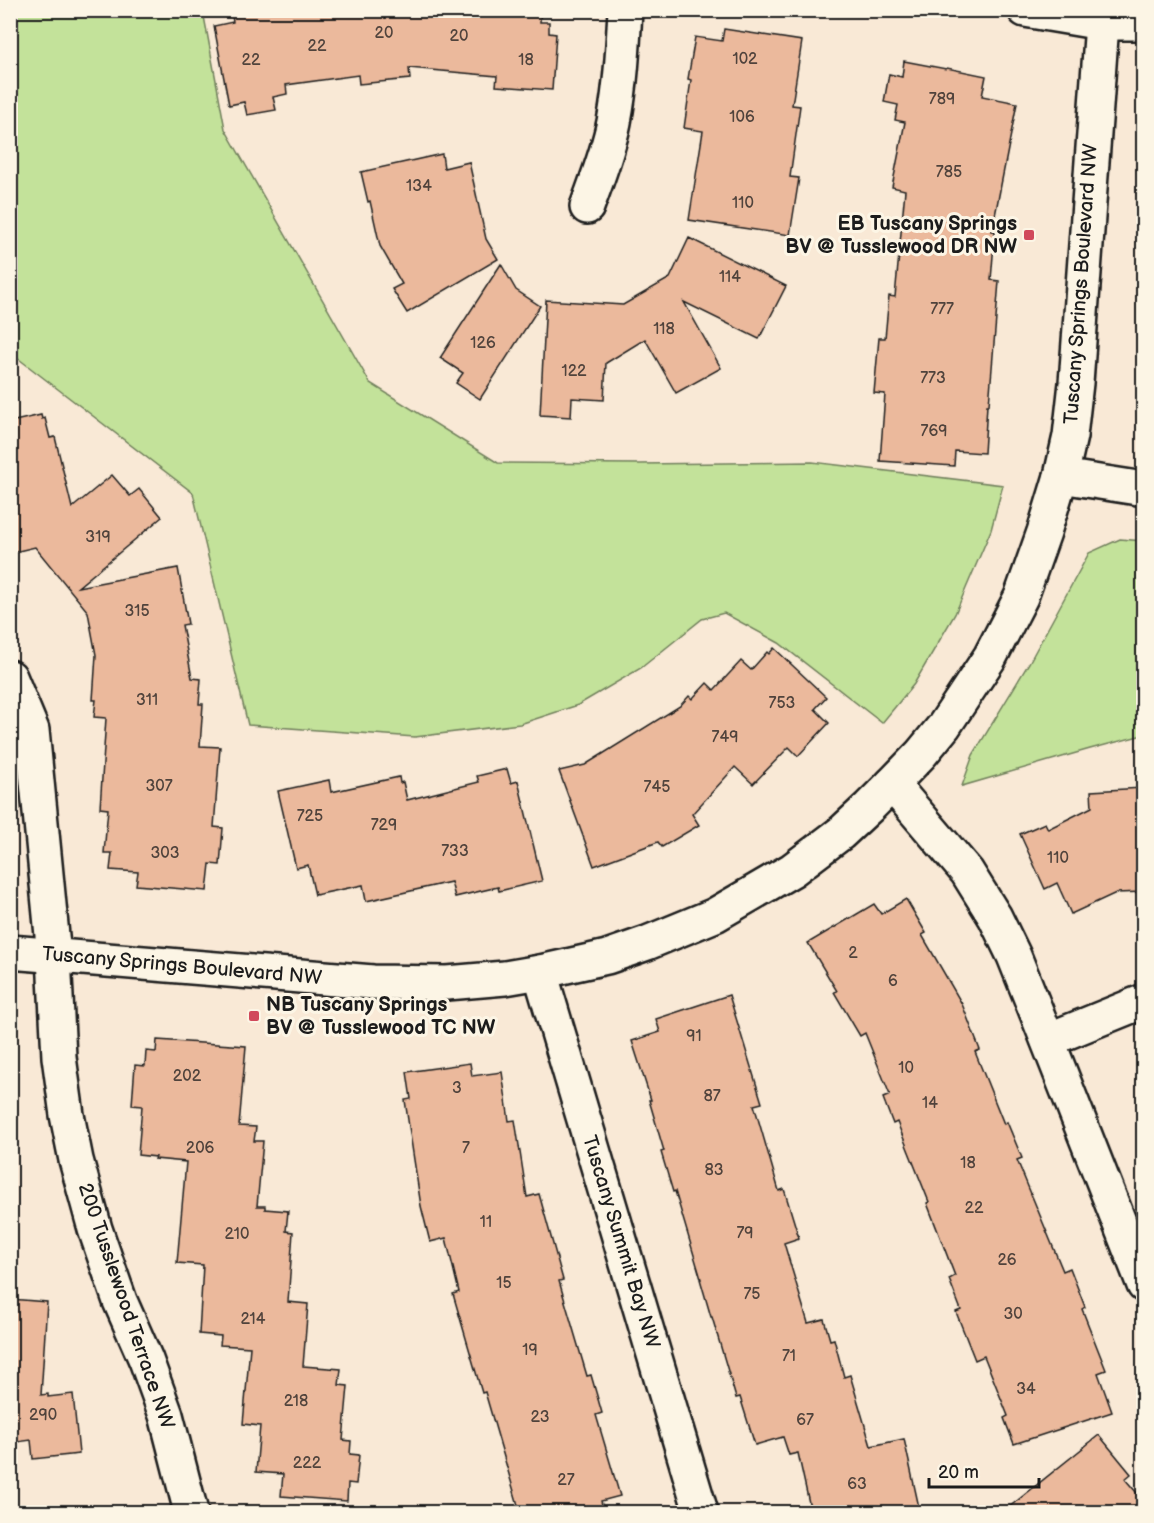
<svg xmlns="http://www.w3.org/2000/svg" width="1154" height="1523" viewBox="0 0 1154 1523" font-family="'Balsamiq Sans',sans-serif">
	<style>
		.green { fill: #c3e29a; stroke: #707f5b; stroke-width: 1.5 }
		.building { fill: #ebb99c; stroke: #1c1c1c; stroke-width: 1.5 }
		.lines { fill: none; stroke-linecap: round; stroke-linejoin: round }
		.minor-casing { stroke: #1c1c1c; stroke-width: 38 }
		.minor { stroke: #fcf5e5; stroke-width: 33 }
		.poi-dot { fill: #d1495b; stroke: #fcf5e5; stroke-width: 2 }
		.labels { text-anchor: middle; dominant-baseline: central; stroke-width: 6; stroke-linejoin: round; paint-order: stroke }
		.number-label { font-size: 16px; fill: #50433c }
		.poi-label { font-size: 20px; font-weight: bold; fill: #1c1c1c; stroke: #fcf5e5; text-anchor: end }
		.street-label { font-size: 20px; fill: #1c1c1c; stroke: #fcf5e5 }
	</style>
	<rect width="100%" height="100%" fill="#f9e9d6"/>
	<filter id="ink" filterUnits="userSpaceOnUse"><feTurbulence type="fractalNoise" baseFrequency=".0167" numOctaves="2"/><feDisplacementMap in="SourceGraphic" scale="12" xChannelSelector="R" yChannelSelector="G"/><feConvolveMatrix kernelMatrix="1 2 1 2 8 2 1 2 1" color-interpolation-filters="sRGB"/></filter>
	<g filter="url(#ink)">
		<g class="green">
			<path d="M 10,11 L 203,11 L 225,129 L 370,383 L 498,463 L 639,464 L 812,462 L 1003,485 L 991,530 L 955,614 L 914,684 L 882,723 L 779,643 L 724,613 L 702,619 L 641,668 L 578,705 L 520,724 L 415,737 L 248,725 L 193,493 L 11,353 Z"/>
			<path d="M 1120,539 L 1143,541 L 1143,735 L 1090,749 L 962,786 L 973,755 L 1029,663 L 1089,553 Z"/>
		</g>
		<g class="building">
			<path d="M 231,10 L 541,10 L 540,22 L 549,22 L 549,33 L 556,34 L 552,90 L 496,86 L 497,76 L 409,68 L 410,79 L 359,84 L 358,75 L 286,85 L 287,94 L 273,97 L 276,110 L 247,115 L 244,102 L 229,105 L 214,26 L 233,22 Z"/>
			<path d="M 724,29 L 802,41 L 792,105 L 800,106 L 790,177 L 799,178 L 790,235 L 689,220 L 703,131 L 684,128 L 691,80 L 688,79 L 695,37 L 722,41 Z"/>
			<path d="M 904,61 L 946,69 L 947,68 L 986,76 L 982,96 L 1017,103 L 992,231 L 995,231 L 991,280 L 999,281 L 989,405 L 987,405 L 984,453 L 955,451 L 954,466 L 880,461 L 885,394 L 874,393 L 879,338 L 885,338 L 889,296 L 895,297 L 905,190 L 892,187 L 905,122 L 895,120 L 898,105 L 884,102 L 889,74 L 902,77 Z"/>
			<path d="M 442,154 L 444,168 L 469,162 L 486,239 L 498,259 L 407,313 L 392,289 L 402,284 L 380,246 L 370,201 L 368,202 L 361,172 Z"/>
			<path d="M 689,238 L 786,286 L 759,339 L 684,302 L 721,368 L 676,393 L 645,339 L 606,363 L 604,400 L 572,398 L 571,417 L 540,415 L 546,300 L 623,305 L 670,278 Z"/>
			<path d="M 501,264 L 516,290 L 540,306 L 480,399 L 456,383 L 463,373 L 440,358 Z"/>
			<path d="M 41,415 L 42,419 L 45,418 L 50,438 L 55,437 L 72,508 L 112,475 L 130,496 L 139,489 L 162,517 L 78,587 L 178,568 L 188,624 L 182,625 L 192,678 L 201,679 L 199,704 L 203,704 L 200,746 L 220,747 L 214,827 L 223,828 L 220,865 L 210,864 L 207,891 L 136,885 L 138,872 L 110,870 L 112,853 L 104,853 L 108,809 L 100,808 L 106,718 L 94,717 L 96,700 L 93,700 L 96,655 L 88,612 L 35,547 L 10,553 L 10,422 Z"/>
			<path d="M 774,648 L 826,697 L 815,709 L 829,723 L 798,756 L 789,747 L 753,784 L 735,767 L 692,814 L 699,825 L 662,847 L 658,842 L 594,866 L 559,771 L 585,765 L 680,706 L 689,696 L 692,699 L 707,683 L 714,690 L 741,661 L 751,670 L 767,652 L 769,654 Z"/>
			<path d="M 507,769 L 511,783 L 518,781 L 542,881 L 499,891 L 498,887 L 455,897 L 451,882 L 366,901 L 363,885 L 315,895 L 308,865 L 296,868 L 278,791 L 329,780 L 331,792 L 399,777 L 400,783 L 403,782 L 407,800 L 479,782 L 477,776 Z"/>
			<path d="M 1143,788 L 1143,892 L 1116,893 L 1071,914 L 1057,883 L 1045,889 L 1020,834 L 1045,823 L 1048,829 L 1092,807 L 1091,791 Z"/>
			<path d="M 906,899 L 926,933 L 922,935 L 962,1004 L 980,1050 L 975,1052 L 1004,1124 L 1007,1122 L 1022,1158 L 1017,1160 L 1063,1271 L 1070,1268 L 1085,1307 L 1082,1309 L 1106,1370 L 1098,1373 L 1112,1412 L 1014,1444 L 1004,1418 L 1008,1416 L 984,1356 L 975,1360 L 956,1312 L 961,1310 L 949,1279 L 955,1276 L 927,1203 L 929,1202 L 897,1122 L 893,1124 L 883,1098 L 890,1095 L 865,1033 L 860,1036 L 834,992 L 837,991 L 808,943 L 874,904 L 881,914 Z"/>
			<path d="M 729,995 L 762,1103 L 754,1105 L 757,1115 L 779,1191 L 784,1189 L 799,1238 L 784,1243 L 808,1323 L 824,1319 L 830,1340 L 834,1339 L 844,1377 L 850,1375 L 871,1446 L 904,1439 L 920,1512 L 811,1512 L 798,1453 L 789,1455 L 783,1437 L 755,1445 L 740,1397 L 736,1398 L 712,1317 L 711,1317 L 700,1279 L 701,1279 L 675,1191 L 673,1192 L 661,1152 L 664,1151 L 649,1100 L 651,1100 L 632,1041 L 660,1032 L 656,1019 Z"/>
			<path d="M 157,1040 L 246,1046 L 239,1126 L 256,1127 L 254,1141 L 263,1141 L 257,1206 L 265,1206 L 265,1209 L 288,1211 L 286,1231 L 293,1232 L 288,1302 L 308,1304 L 303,1366 L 341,1369 L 339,1385 L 348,1386 L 343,1440 L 351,1441 L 350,1454 L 359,1455 L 356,1484 L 348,1483 L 347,1501 L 281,1496 L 283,1474 L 256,1472 L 260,1426 L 243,1424 L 250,1347 L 220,1345 L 221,1336 L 199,1334 L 203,1265 L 177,1263 L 186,1162 L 155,1159 L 156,1157 L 138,1155 L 142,1106 L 132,1105 L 135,1065 L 145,1066 L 146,1051 L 156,1052 Z"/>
			<path d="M 470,1063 L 472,1076 L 502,1072 L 509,1121 L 515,1120 L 527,1197 L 539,1194 L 563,1280 L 559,1281 L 587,1376 L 591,1375 L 602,1413 L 596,1415 L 620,1496 L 601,1501 L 604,1512 L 520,1512 L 485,1392 L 482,1393 L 453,1294 L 459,1292 L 446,1238 L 430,1242 L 421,1206 L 405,1100 L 411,1099 L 407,1072 Z"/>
			<path d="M 10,1299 L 47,1302 L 41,1395 L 48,1394 L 48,1397 L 73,1394 L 79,1454 L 33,1459 L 31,1440 L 10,1443 Z"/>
			<path d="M 1099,1435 L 1131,1474 L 1125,1479 L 1143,1500 L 1143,1512 L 1003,1512 Z"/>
		</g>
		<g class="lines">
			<defs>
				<g id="minor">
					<path d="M 1025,10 L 1102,23 L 1144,23"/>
					<path d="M 587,207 C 597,179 608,152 614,122 C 621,86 623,48 625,10"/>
					<path d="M 1061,476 L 1144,489"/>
					<path d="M 10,677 L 32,730 L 54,956 L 59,1057 L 67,1115 L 76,1160 L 95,1229 L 120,1301 L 146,1360 L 166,1415 L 191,1512"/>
					<path d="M 892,784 L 967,872 L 995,917 L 1014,956 L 1036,1011 L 1144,1285"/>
					<path d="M 10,952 L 373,982 L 447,983 L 505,978 L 540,972 L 607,957 L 647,943 L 715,915 L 792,870 L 841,833 L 869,807 L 892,784 L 921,754 L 944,726 L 990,657 L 1021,597 L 1044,532 L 1061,476 L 1070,436 L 1076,383 L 1102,23"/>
					<path d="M 540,972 L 701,1512"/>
					<path d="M 1048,1040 L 1144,1001"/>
				</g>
			</defs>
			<use href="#minor" class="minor-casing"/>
			<use href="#minor" class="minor"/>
		</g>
	</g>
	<g class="poi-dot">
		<rect x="1023" y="229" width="12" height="12" rx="3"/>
		<rect x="248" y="1010" width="12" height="12" rx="3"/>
	</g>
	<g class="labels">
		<g class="number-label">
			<text x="384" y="33">20</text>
			<text x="459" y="36">20</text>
			<text x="317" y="46">22</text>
			<text x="745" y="59">102</text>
			<text x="251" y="60">22</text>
			<text x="526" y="60">18</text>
			<text x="942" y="99">789</text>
			<text x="742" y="117">106</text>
			<text x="949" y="172">785</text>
			<text x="419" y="186">134</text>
			<text x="743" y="203">110</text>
			<text x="730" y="277">114</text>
			<text x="942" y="309">777</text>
			<text x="664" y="329">118</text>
			<text x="483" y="343">126</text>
			<text x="574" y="371">122</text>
			<text x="933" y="378">773</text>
			<text x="934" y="431">769</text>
			<text x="98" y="537">319</text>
			<text x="137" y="611">315</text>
			<text x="147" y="700">311</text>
			<text x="782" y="703">753</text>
			<text x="725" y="737">749</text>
			<text x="159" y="786">307</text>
			<text x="657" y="787">745</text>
			<text x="310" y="816">725</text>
			<text x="384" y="825">729</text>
			<text x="455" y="851">733</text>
			<text x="165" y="853">303</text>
			<text x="1058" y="858">110</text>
			<text x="853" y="953">2</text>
			<text x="893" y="981">6</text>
			<text x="694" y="1036">91</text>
			<text x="906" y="1068">10</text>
			<text x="187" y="1076">202</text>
			<text x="457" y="1088">3</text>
			<text x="712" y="1096">87</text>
			<text x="930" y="1103">14</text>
			<text x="200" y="1148">206</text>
			<text x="466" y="1148">7</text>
			<text x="968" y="1163">18</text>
			<text x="714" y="1170">83</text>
			<text x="974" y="1208">22</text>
			<text x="486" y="1222">11</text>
			<text x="745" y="1233">79</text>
			<text x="237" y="1234">210</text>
			<text x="1007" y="1260">26</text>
			<text x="504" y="1283">15</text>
			<text x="752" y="1294">75</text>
			<text x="1013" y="1314">30</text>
			<text x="253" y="1319">214</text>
			<text x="530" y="1350">19</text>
			<text x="789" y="1356">71</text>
			<text x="1026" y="1389">34</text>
			<text x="296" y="1401">218</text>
			<text x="43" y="1415">290</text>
			<text x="540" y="1417">23</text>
			<text x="805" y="1420">67</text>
			<text x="307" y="1463">222</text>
			<text x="566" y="1480">27</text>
			<text x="857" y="1484">63</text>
		</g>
		<g class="poi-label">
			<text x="1017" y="224">EB Tuscany Springs<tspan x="1017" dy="23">BV @ Tusslewood DR NW</tspan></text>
			<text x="266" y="1005" text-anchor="start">NB Tuscany Springs<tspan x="266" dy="23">BV @ Tusslewood TC NW</tspan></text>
		</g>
		<g class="street-label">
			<text transform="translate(1081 284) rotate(-86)">Tuscany Springs Boulevard NW</text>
			<text transform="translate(182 966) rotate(5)">Tuscany Springs Boulevard NW</text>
			<text transform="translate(621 1242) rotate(73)">Tuscany Summit Bay NW</text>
			<text transform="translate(126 1306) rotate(71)">200 Tusslewood Terrace NW</text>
		</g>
	</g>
	<rect width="1154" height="1523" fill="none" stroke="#fcf5e5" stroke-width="36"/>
	<rect x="18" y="18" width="1118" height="1487" fill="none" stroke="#1c1c1c" stroke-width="2" filter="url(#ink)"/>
	<path d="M929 1478v9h110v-9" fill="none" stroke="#1c1c1c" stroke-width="3"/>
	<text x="938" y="1478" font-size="18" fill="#1c1c1c" stroke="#fcf5e5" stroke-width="4.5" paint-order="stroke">20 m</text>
</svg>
